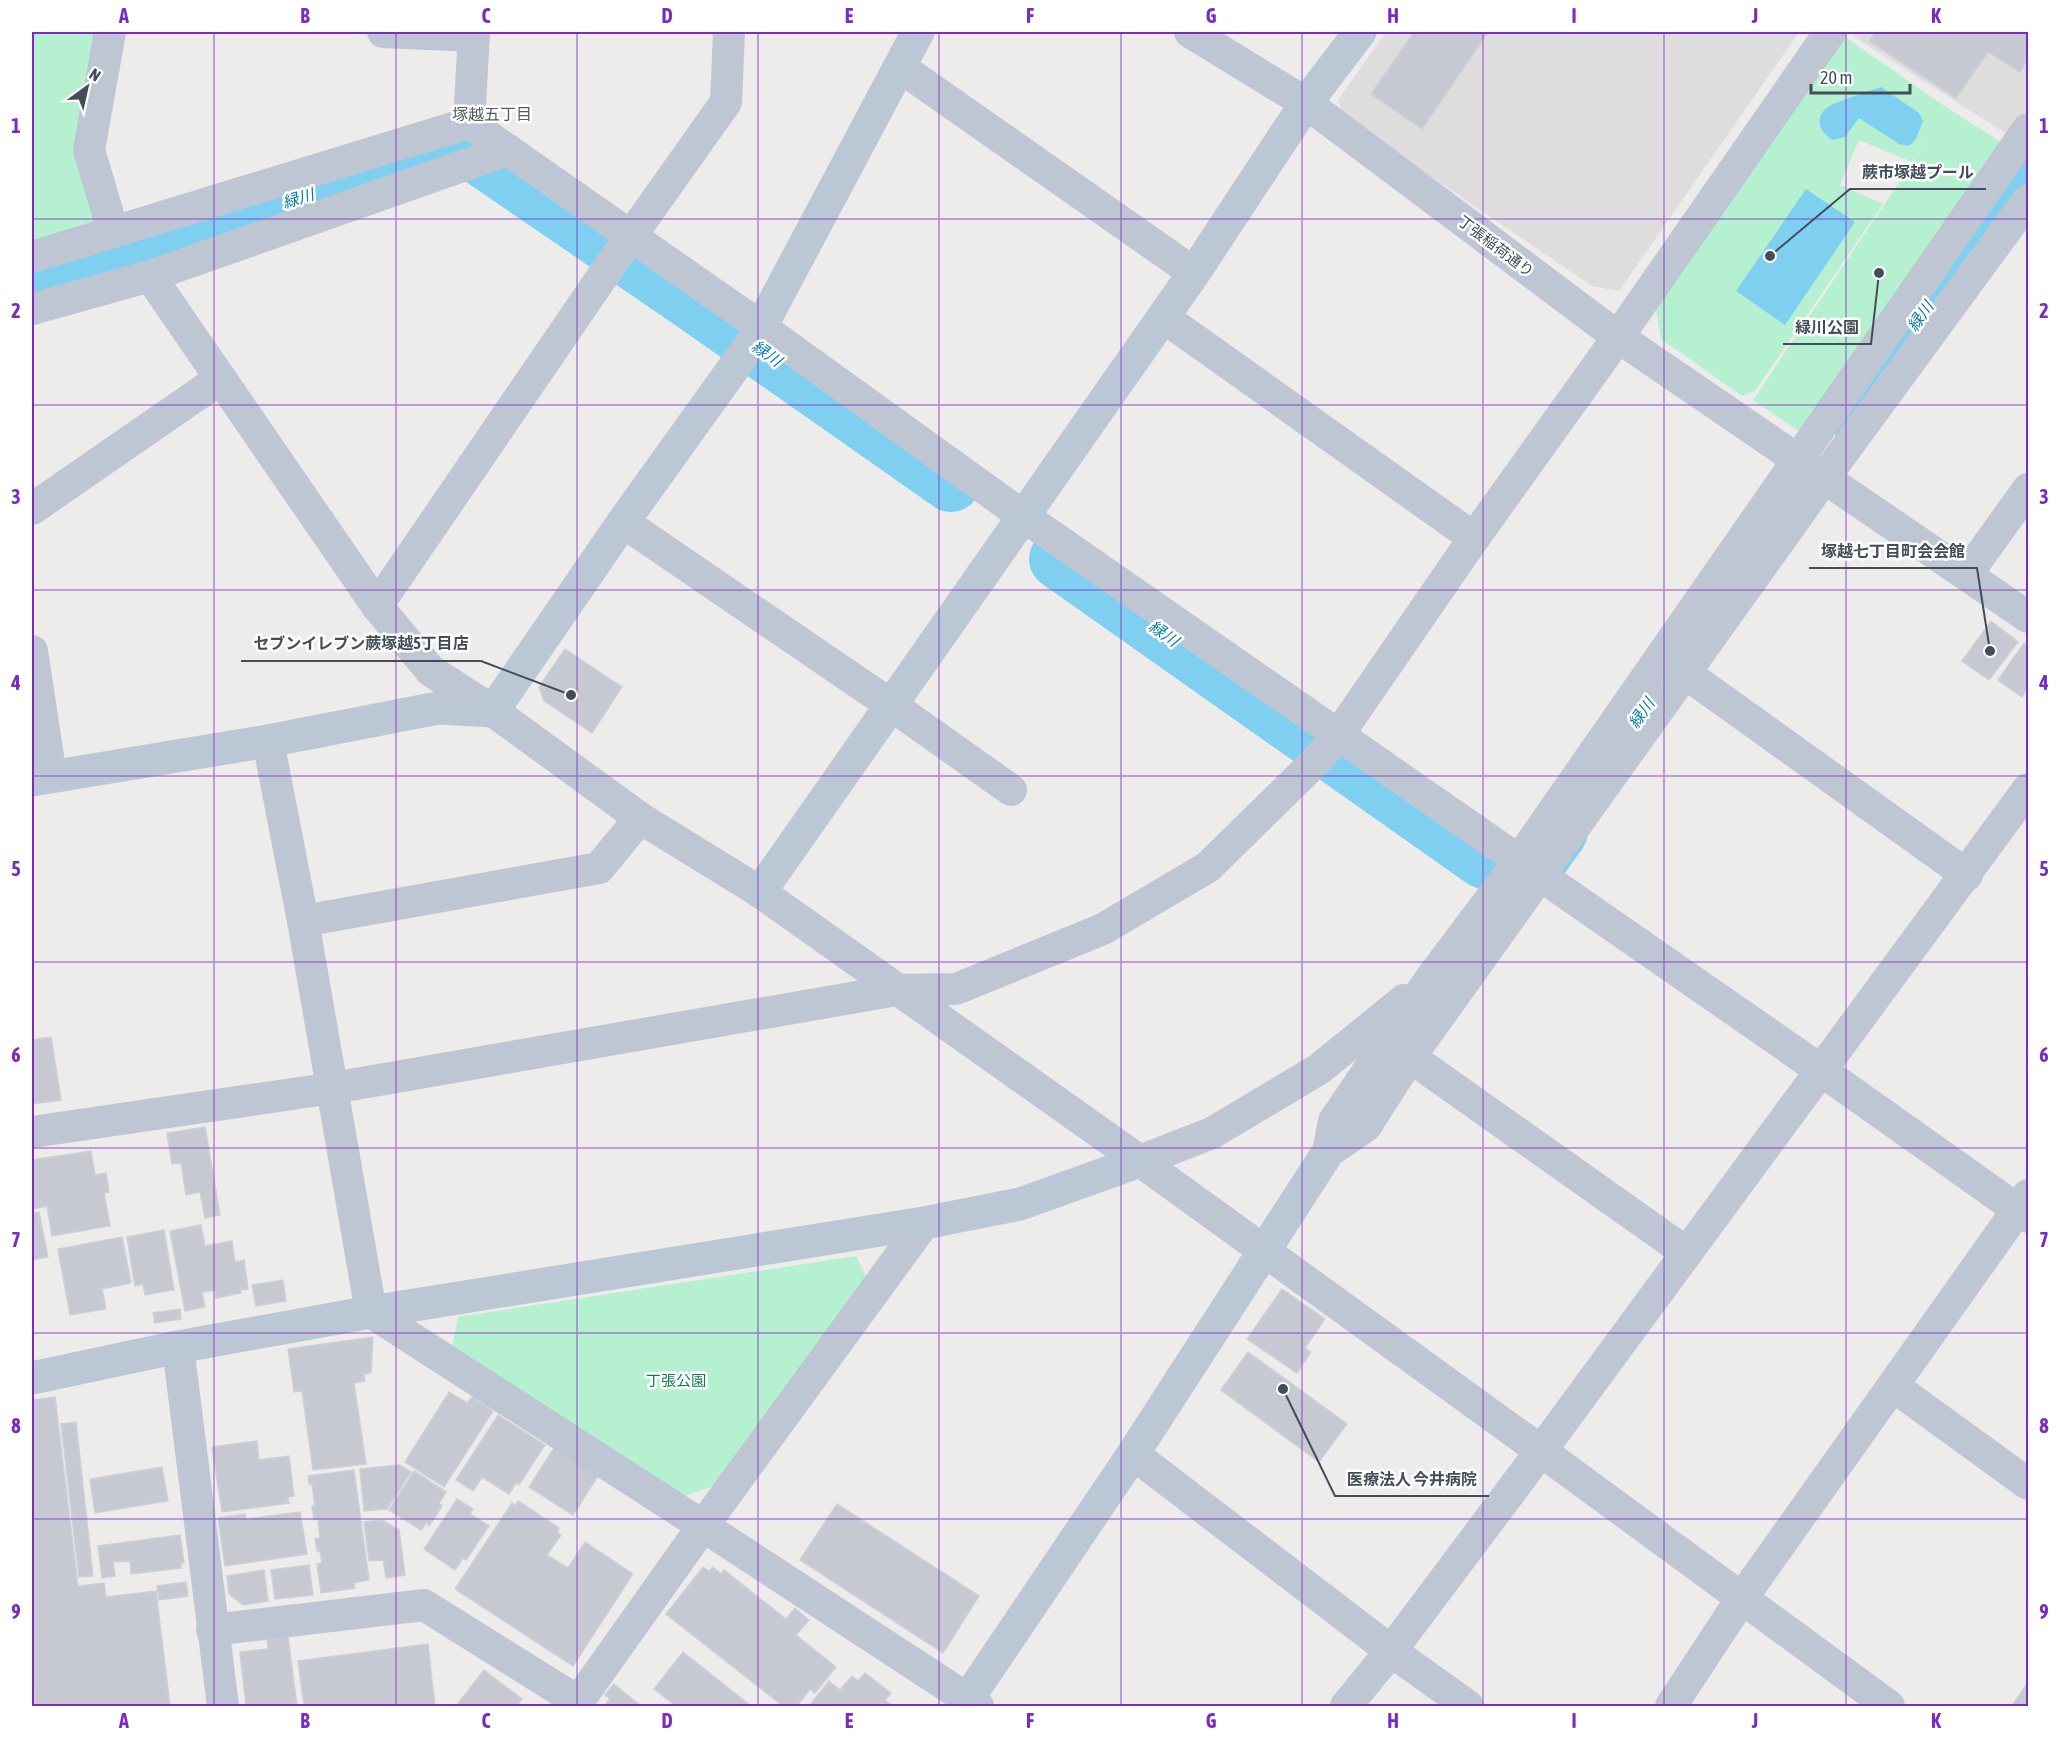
<svg xmlns="http://www.w3.org/2000/svg" width="2060" height="1738" viewBox="0 0 2060 1738" font-family="'Asap Condensed','Noto Sans JP',sans-serif">
	<style>
		.education { fill: #dfdcdd }
		.green { fill: #b5f0d0 }
		.water { fill: #7fd0f0 }
		.lines { fill: none; stroke-linecap: round; stroke-linejoin: round }
		.river { stroke: #7fd0f0; stroke-width: 60 }
		.building { fill: #c7c9d2; stroke: #ced0d7; stroke-width: 1.5 }
		.street { stroke: #bdc6d2; stroke-width: 32 }
		.secondary { stroke: #bcc7d6; stroke-width: 33 }
		.grid { fill: none; stroke: #7b2cbf; stroke-width: 1.5; stroke-opacity: 0.55 }
		.labels { text-anchor: middle; dominant-baseline: central; stroke-width: 5; stroke-linejoin: round; paint-order: stroke }
		.street-label { font-size: 15px; fill: #434d59; stroke: #fff }
		.park-label { font-size: 15px; fill: #117d4f; stroke: #fff }
		.neighbourhood-label { font-size: 16px; fill: #585b60; stroke: #fff }
		.water-label { font-size: 16px; font-style: italic; fill: #057baa; stroke: #fff }
		.leader { fill: none; stroke: #434d59; stroke-width: 2 }
		.callout-dot { fill: #434d59; stroke: #fff; stroke-width: 2 }
		.callout-label { font-size: 16px; text-anchor: middle; font-weight: bold; fill: #434d59; stroke: #fff; stroke-width: 5; stroke-linejoin: round; paint-order: stroke }
		.neatline { fill: none; stroke: #7b2cbf; stroke-width: 2 }
		.grid-label { font-size: 20px; text-anchor: middle; font-weight: bold; fill: #7b2cbf }
	</style>
	<rect width="100%" height="100%" fill="#eeebeb"/>
	<g class="education">
		<path d="M 1386,32 L 1799,32 L 1619,291 L 1592,286 L 1344,117 L 1338,100 Z"/>
		<path d="M 1856,32 L 2028,32 L 2028,115 L 2013,138 L 1853,36 Z"/>
	</g>
	<g class="green">
		<path d="M 32,32 L 97,32 L 104,224 L 32,248 Z"/>
		<path d="M 1845,37 L 1949,109 L 2007,146 L 1799,431 L 1753,400 L 1933,132 L 1912,162 L 1859,140 L 1840,185 L 1883,204 L 1755,391 L 1742,396 L 1661,339 L 1656,309 Z"/>
		<path d="M 856,1256 L 867,1279 L 714,1486 L 684,1496 L 452,1348 L 458,1317 Z"/>
	</g>
	<g class="water">
		<path d="M 1881,87 L 1919,113 L 1923,121 L 1916,139 L 1909,146 L 1899,144 L 1859,118 L 1845,137 L 1833,140 C 1820,133 1813,118 1828,107 C 1840,100 1867,92 1881,87 Z"/>
		<path d="M 1806,189 L 1855,222 L 1785,325 L 1736,291 Z"/>
	</g>
	<g class="lines">
		<g class="river">
			<path d="M 32,279 L 468,147 L 696,303 L 951,482"/>
			<path d="M 1854,412 L 1925,313 L 2028,162"/>
			<path d="M 1059,559 L 1483,858 L 1517,872 L 1538,859 L 1558,831"/>
		</g>
	</g>
	<g class="building">
		<path d="M 1414,32 L 1488,32 L 1422,129 L 1371,94 Z"/>
		<path d="M 1876,32 L 2028,32 L 2028,58 L 2020,72 L 1988,52 L 1956,98 L 1869,41 Z"/>
		<path d="M 1991,621 L 2018,642 L 1989,680 L 1962,661 Z"/>
		<path d="M 2024,643 L 2028,646 L 2028,687 L 2022,697 L 1998,680 Z"/>
		<path d="M 565,649 L 622,687 L 592,733 L 544,701 L 539,687 Z"/>
		<path d="M 51,1037 L 61,1100 L 32,1104 L 32,1040 Z"/>
		<path d="M 205,1127 L 220,1215 L 205,1218 L 200,1192 L 186,1195 L 181,1163 L 172,1164 L 167,1133 Z"/>
		<path d="M 91,1151 L 95,1175 L 106,1173 L 109,1192 L 104,1193 L 110,1226 L 52,1236 L 47,1206 L 32,1209 L 32,1160 Z"/>
		<path d="M 39,1212 L 48,1257 L 32,1260 L 32,1213 Z"/>
		<path d="M 201,1225 L 205,1246 L 232,1241 L 235,1262 L 244,1260 L 248,1289 L 240,1290 L 241,1293 L 216,1298 L 215,1290 L 202,1292 L 205,1307 L 185,1311 L 170,1231 Z"/>
		<path d="M 164,1230 L 174,1290 L 145,1295 L 143,1284 L 135,1286 L 127,1237 Z"/>
		<path d="M 122,1237 L 131,1283 L 102,1289 L 106,1309 L 70,1315 L 58,1249 Z"/>
		<path d="M 283,1280 L 286,1301 L 256,1306 L 252,1285 Z"/>
		<path d="M 1282,1289 L 1325,1319 L 1305,1348 L 1311,1352 L 1297,1373 L 1247,1339 Z"/>
		<path d="M 180,1309 L 181,1319 L 155,1323 L 153,1313 Z"/>
		<path d="M 373,1337 L 371,1373 L 364,1374 L 365,1381 L 354,1383 L 366,1464 L 313,1470 L 302,1391 L 294,1392 L 288,1349 Z"/>
		<path d="M 1248,1352 L 1347,1424 L 1319,1462 L 1221,1390 Z"/>
		<path d="M 449,1392 L 467,1403 L 472,1397 L 493,1411 L 444,1487 L 405,1462 Z"/>
		<path d="M 55,1397 L 78,1586 L 104,1583 L 106,1597 L 156,1591 L 170,1706 L 35,1706 L 32,1674 L 32,1400 Z"/>
		<path d="M 498,1415 L 545,1445 L 519,1485 L 516,1483 L 509,1494 L 482,1477 L 473,1491 L 456,1480 Z"/>
		<path d="M 76,1422 L 93,1576 L 79,1577 L 61,1424 Z"/>
		<path d="M 257,1441 L 259,1460 L 289,1456 L 294,1496 L 288,1497 L 289,1503 L 222,1512 L 212,1447 Z"/>
		<path d="M 554,1448 L 598,1476 L 573,1515 L 529,1487 Z"/>
		<path d="M 399,1465 L 411,1472 L 387,1509 L 364,1511 L 360,1469 Z"/>
		<path d="M 162,1467 L 168,1501 L 95,1513 L 90,1479 Z"/>
		<path d="M 354,1470 L 369,1580 L 354,1583 L 355,1588 L 321,1593 L 317,1564 L 322,1563 L 320,1551 L 317,1551 L 315,1539 L 320,1538 L 318,1519 L 314,1520 L 312,1506 L 315,1506 L 312,1484 L 309,1484 L 308,1476 Z"/>
		<path d="M 414,1471 L 446,1492 L 439,1503 L 442,1506 L 429,1526 L 426,1523 L 421,1530 L 389,1510 Z"/>
		<path d="M 457,1499 L 473,1509 L 470,1514 L 489,1526 L 466,1560 L 463,1558 L 455,1570 L 424,1549 Z"/>
		<path d="M 518,1501 L 559,1528 L 557,1532 L 561,1535 L 547,1555 L 568,1568 L 585,1542 L 633,1574 L 573,1666 L 455,1589 L 512,1503 L 515,1506 Z"/>
		<path d="M 837,1504 L 979,1596 L 943,1653 L 800,1560 Z"/>
		<path d="M 300,1512 L 307,1554 L 225,1566 L 218,1518 L 245,1514 L 246,1519 Z"/>
		<path d="M 382,1520 L 399,1530 L 405,1575 L 386,1578 L 383,1560 L 369,1561 L 364,1522 Z"/>
		<path d="M 180,1535 L 184,1563 L 181,1563 L 181,1568 L 131,1574 L 130,1561 L 113,1562 L 115,1576 L 102,1578 L 98,1546 Z"/>
		<path d="M 309,1565 L 313,1595 L 275,1599 L 271,1570 Z"/>
		<path d="M 703,1567 L 709,1571 L 713,1567 L 721,1574 L 724,1570 L 786,1619 L 795,1608 L 809,1620 L 796,1635 L 836,1667 L 815,1693 L 810,1689 L 797,1706 L 783,1706 L 666,1614 Z"/>
		<path d="M 264,1570 L 268,1601 L 243,1605 L 229,1594 L 227,1576 Z"/>
		<path d="M 186,1582 L 188,1596 L 159,1600 L 157,1586 Z"/>
		<path d="M 288,1637 L 297,1706 L 246,1706 L 240,1652 L 268,1649 L 267,1640 Z"/>
		<path d="M 428,1644 L 435,1706 L 304,1706 L 298,1661 Z"/>
		<path d="M 683,1652 L 751,1706 L 676,1706 L 654,1689 Z"/>
		<path d="M 484,1670 L 522,1699 L 517,1706 L 456,1706 Z"/>
		<path d="M 865,1673 L 891,1693 L 885,1700 L 893,1706 L 812,1706 L 810,1705 L 829,1681 L 840,1690 L 852,1676 L 858,1681 Z"/>
		<path d="M 2028,1682 L 2028,1706 L 2012,1706 Z"/>
		<path d="M 614,1684 L 641,1706 L 604,1706 L 610,1699 L 605,1695 Z"/>
	</g>
	<g class="lines">
		<g class="street">
			<path d="M 110,32 L 89,150 L 113,231"/>
			<path d="M 383,32 L 474,36"/>
			<path d="M 1190,32 L 1306,103 L 1618,337 L 2028,617"/>
			<path d="M 900,67 L 1194,273"/>
			<path d="M 469,123 L 474,32"/>
			<path d="M 32,257 L 469,123 L 761,327 L 1023,516 L 1822,1071 L 2028,1217"/>
			<path d="M 150,276 L 377,606 L 431,671 L 493,711 L 640,818 L 760,892 L 1140,1161 L 1541,1451 L 1889,1706"/>
			<path d="M 32,309 L 150,276 L 508,150"/>
			<path d="M 1163,317 L 1474,538"/>
			<path d="M 32,509 L 220,379"/>
			<path d="M 623,522 L 891,705 L 1011,790"/>
			<path d="M 1967,574 L 2028,489"/>
			<path d="M 377,606 L 611,264 L 726,102 L 729,32"/>
			<path d="M 32,651 L 51,776"/>
			<path d="M 1685,673 L 1967,875"/>
			<path d="M 268,741 L 303,921 L 371,1312 L 703,1526 L 978,1706"/>
			<path d="M 303,921 L 599,868 L 640,818"/>
			<path d="M 1410,1057 L 1687,1253"/>
			<path d="M 32,1132 L 333,1088 L 897,990 L 956,989 L 1103,929 L 1208,867 L 1316,761 L 1339,734 L 1474,538 L 1618,337 L 1830,32"/>
			<path d="M 1328,1152 L 1334,1121 L 1431,978 L 1518,862 L 2028,129"/>
			<path d="M 1328,1152 L 1366,1126 L 1410,1057 L 1825,477 L 2028,200"/>
			<path d="M 1140,1161 L 1212,1133 L 1319,1069 L 1404,1000"/>
			<path d="M 178,1347 L 223,1706"/>
			<path d="M 1893,1386 L 2028,1484"/>
			<path d="M 1133,1454 L 1391,1651 L 1468,1706"/>
			<path d="M 212,1630 L 424,1605 L 579,1702"/>
			<path d="M 575,1706 L 703,1526 L 924,1223"/>
			<path d="M 1346,1706 L 1391,1651 L 1541,1451 L 2028,789"/>
			<path d="M 1671,1706 L 1742,1598 L 2028,1195"/>
		</g>
		<g class="secondary">
			<path d="M 32,780 L 268,741 L 438,708 L 493,711 L 623,522 L 755,338 L 918,32"/>
			<path d="M 760,892 L 1194,273 L 1306,103 L 1360,32"/>
			<path d="M 32,1378 L 178,1347 L 371,1312 L 924,1223 L 1020,1204 L 1140,1161"/>
			<path d="M 963,1706 L 1133,1454 L 1328,1152"/>
		</g>
	</g>
	<path class="grid" d="M 214,32 L 214,1706M 396,32 L 396,1706M 577,32 L 577,1706M 758,32 L 758,1706M 939,32 L 939,1706M 1121,32 L 1121,1706M 1302,32 L 1302,1706M 1483,32 L 1483,1706M 1664,32 L 1664,1706M 1846,32 L 1846,1706M 32,219 L 2028,219M 32,405 L 2028,405M 32,590 L 2028,590M 32,776 L 2028,776M 32,962 L 2028,962M 32,1148 L 2028,1148M 32,1333 L 2028,1333M 32,1519 L 2028,1519"/>
	<g class="labels">
		<g class="street-label">
			<text transform="translate(1496 246) rotate(37)">丁張稲荷通り</text>
		</g>
		<g class="park-label">
			<text x="676" y="1380">丁張公園</text>
		</g>
		<g class="neighbourhood-label">
			<text x="492" y="114">塚越五丁目</text>
		</g>
		<g class="water-label">
			<text transform="translate(298 198) rotate(-17)">緑川</text>
			<text transform="translate(1920 316) rotate(-55)">緑川</text>
			<text transform="translate(767 353) rotate(35)">緑川</text>
			<text transform="translate(1164 633) rotate(35)">緑川</text>
			<text transform="translate(1641 713) rotate(-55)">緑川</text>
		</g>
	</g>
	<path class="leader" d="M1770 256L1850 189H1986M1879 273L1871 344H1783M1990 651L1977 568H1809M571 695L481 661H241M1283 1389L1335 1496H1489"/>
	<g class="callout-dot">
		<circle cx="1770" cy="256" r="6"/>
		<circle cx="1879" cy="273" r="6"/>
		<circle cx="1990" cy="651" r="6"/>
		<circle cx="571" cy="695" r="6"/>
		<circle cx="1283" cy="1389" r="6"/>
	</g>
	<g class="callout-label">
		<text x="1918" y="178">蕨市塚越プール</text>
		<text x="1827" y="333">緑川公園</text>
		<text x="1893" y="557">塚越七丁目町会会館</text>
		<text x="361" y="649">セブンイレブン蕨塚越5丁目店</text>
		<text x="1412" y="1485">医療法人 今井病院</text>
	</g>
	<rect width="2060" height="1738" fill="none" stroke="#ffffff" stroke-width="66"/>
	<g transform="translate(87 87) rotate(33)" stroke="#ffffff" stroke-width="4.5" paint-order="stroke">
	<path d="M0-4.5L10 22L0 15L-10 22Z" fill="#434d59"/>
	<text y="-9" font-size="16" font-weight="bold" text-anchor="middle" fill="#434d59">N</text>
	</g>
	<path d="M1811 84v9h99v-9" fill="none" stroke="#434d59" stroke-width="3"/>
	<text x="1820" y="84" font-size="18" fill="#434d59" stroke="#ffffff" stroke-width="4.5" paint-order="stroke">20 m</text>
	<rect x="33" y="33" width="1994" height="1672" class="neatline"/>
	<g class="grid-label">
		<text x="124" y="23">A</text>
		<text x="305" y="23">B</text>
		<text x="486" y="23">C</text>
		<text x="667" y="23">D</text>
		<text x="849" y="23">E</text>
		<text x="1030" y="23">F</text>
		<text x="1211" y="23">G</text>
		<text x="1393" y="23">H</text>
		<text x="1574" y="23">I</text>
		<text x="1755" y="23">J</text>
		<text x="1936" y="23">K</text>
		<text x="16" y="133">1</text>
		<text x="2044" y="133">1</text>
		<text x="16" y="318">2</text>
		<text x="2044" y="318">2</text>
		<text x="16" y="504">3</text>
		<text x="2044" y="504">3</text>
		<text x="16" y="690">4</text>
		<text x="2044" y="690">4</text>
		<text x="16" y="876">5</text>
		<text x="2044" y="876">5</text>
		<text x="16" y="1062">6</text>
		<text x="2044" y="1062">6</text>
		<text x="16" y="1247">7</text>
		<text x="2044" y="1247">7</text>
		<text x="16" y="1433">8</text>
		<text x="2044" y="1433">8</text>
		<text x="16" y="1619">9</text>
		<text x="2044" y="1619">9</text>
		<text x="124" y="1728">A</text>
		<text x="305" y="1728">B</text>
		<text x="486" y="1728">C</text>
		<text x="667" y="1728">D</text>
		<text x="849" y="1728">E</text>
		<text x="1030" y="1728">F</text>
		<text x="1211" y="1728">G</text>
		<text x="1393" y="1728">H</text>
		<text x="1574" y="1728">I</text>
		<text x="1755" y="1728">J</text>
		<text x="1936" y="1728">K</text>
	</g>
</svg>
